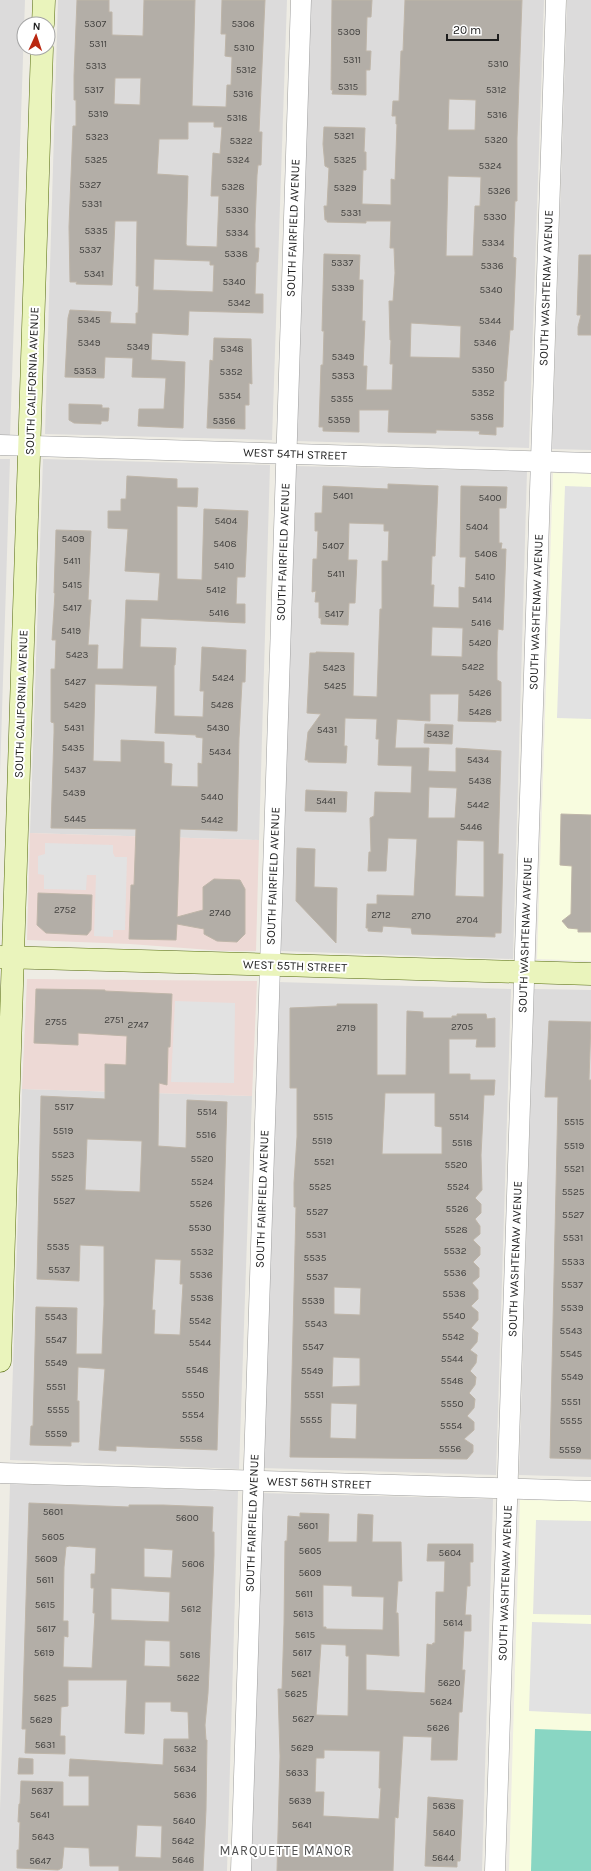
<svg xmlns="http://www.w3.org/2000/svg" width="591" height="1871" viewBox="0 0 591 1871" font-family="Karla,sans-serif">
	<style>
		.residential { fill: #dcdbdb }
		.commercial { fill: #edd9d5 }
		.education { fill: #f8fcdf }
		.pitch { fill: #89d6c3 }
		.parking { fill: #e2e2e2 }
		.building { fill: #b3aea7; stroke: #beb5a8; fill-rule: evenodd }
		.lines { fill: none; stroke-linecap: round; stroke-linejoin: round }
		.street-casing { stroke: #9f9f9f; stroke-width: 21 }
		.secondary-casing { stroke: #556b0e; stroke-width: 23 }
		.street { stroke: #fff; stroke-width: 20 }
		.secondary { stroke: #eaf4bc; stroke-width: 22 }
		.labels { text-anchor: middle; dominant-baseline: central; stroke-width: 4; stroke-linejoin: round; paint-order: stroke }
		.number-label { font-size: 10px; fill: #434240 }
		.street-label { font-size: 12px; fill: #1e1e1e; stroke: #fff }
		.neighbourhood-label { font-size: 13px; letter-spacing: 1px; fill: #515151; stroke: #fff }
	</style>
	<rect width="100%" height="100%" fill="#eeece4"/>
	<g class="residential">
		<path d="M 0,0 L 25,0 L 10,436 L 0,435 Z"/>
		<path d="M 58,0 L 287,0 L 272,440 L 45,434 Z"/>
		<path d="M 310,0 L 544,0 L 529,448 L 296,441 Z"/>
		<path d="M 567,0 L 591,0 L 591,450 L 552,449 Z"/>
		<path d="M 0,459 L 10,459 L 0,775 Z"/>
		<path d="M 43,459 L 270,465 L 259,840 L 30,833 Z"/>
		<path d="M 295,466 L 527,471 L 513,959 L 280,951 Z"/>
		<path d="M 278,982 L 511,989 L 496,1475 L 262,1468 Z"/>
		<path d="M 534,989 L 591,990 L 591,1477 L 519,1475 Z"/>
		<path d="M 22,1089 L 252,1096 L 239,1469 L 10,1460 Z"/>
		<path d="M 10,1484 L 238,1491 L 227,1871 L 0,1871 L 0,1810 Z"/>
		<path d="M 262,1493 L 493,1499 L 482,1871 L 251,1871 Z"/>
	</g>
	<g class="commercial">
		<path d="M 30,833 L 259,840 L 256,951 L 224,951 L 130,944 L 27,940 Z"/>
		<path d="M 27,979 L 257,981 L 252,1096 L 22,1089 Z"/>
	</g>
	<g class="education">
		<path d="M 553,473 L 591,474 L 591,961 L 537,959 Z"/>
		<path d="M 520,1500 L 591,1501 L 591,1871 L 509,1871 Z"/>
	</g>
	<path class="pitch" d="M 535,1729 L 591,1731 L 591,1871 L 531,1871 Z"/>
	<g class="parking">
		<path d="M 565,486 L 591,487 L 591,719 L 557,718 Z"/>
		<path d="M 45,843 L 113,845 L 113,853 L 115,857 L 127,857 L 125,930 L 113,930 L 113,937 L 94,936 L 96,875 L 87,875 L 86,890 L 44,889 L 44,875 L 38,874 L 38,856 L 45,854 Z"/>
		<path d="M 175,1001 L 235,1003 L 234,1083 L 171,1082 Z"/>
		<path d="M 536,1520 L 591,1521 L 591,1615 L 533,1614 Z"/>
		<path d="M 532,1622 L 591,1624 L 591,1714 L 529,1711 Z"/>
	</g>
	<g class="building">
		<path d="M 77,0 L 109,0 L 109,12 L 112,12 L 112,35 L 143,36 L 144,0 L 195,0 L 192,106 L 226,107 L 227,85 L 231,85 L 232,57 L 225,56 L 226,34 L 221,34 L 222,0 L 265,0 L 259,132 L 262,132 L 261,165 L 258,165 L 257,175 L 255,224 L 255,248 L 259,248 L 258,262 L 256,262 L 255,294 L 263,294 L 263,313 L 189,311 L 188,335 L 152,333 L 151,360 L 185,362 L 183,428 L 138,426 L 139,409 L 164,409 L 166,378 L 132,377 L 133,358 L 105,357 L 104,378 L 65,377 L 68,318 L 70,310 L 111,312 L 110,323 L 136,324 L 136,313 L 138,313 L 139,286 L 136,286 L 137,221 L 115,221 L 112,285 L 76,284 L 77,282 L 70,282 L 69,227 L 73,126 L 76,126 L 76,100 L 74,100 L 74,76 ZM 115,78 L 141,78 L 140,105 L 114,104 ZM 188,122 L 214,122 L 214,127 L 222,127 L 220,154 L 213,153 L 211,196 L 219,196 L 217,247 L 187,246 L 186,244 L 188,176 L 157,174 L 159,139 L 188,139 ZM 154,259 L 210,261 L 210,265 L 214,265 L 213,292 L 153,290 Z"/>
		<path d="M 332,0 L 372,0 L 371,17 L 367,17 L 366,51 L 371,51 L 370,70 L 366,70 L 366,95 L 332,94 L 333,90 L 331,90 Z"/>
		<path d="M 405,0 L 522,0 L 517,138 L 517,201 L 515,201 L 514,227 L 513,257 L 516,258 L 513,330 L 510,330 L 506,381 L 504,381 L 503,427 L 496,427 L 496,435 L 479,434 L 480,431 L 436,430 L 436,433 L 388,432 L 389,410 L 359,410 L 359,432 L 323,431 L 323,427 L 319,427 L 321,365 L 323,365 L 324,331 L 322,331 L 324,254 L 360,255 L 359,280 L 363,280 L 362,321 L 365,321 L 363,366 L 367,366 L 366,390 L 392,390 L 393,364 L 390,364 L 391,340 L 390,340 L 389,301 L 393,301 L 395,273 L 394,248 L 390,248 L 391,221 L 366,221 L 366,223 L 327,222 L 327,220 L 325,220 L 324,206 L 327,206 L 329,168 L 325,166 L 323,144 L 324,127 L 365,128 L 364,152 L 366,152 L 366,170 L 363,170 L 362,204 L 391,205 L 391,179 L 395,180 L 397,124 L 396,124 L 396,116 L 392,116 L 393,101 L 399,101 L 401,51 L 403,51 ZM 449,99 L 476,100 L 475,130 L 448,130 ZM 448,176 L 481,177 L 480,206 L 475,206 L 473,256 L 446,256 ZM 411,323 L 461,326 L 460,358 L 410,357 Z"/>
		<path d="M 579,255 L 591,255 L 591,335 L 578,335 L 578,327 L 581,315 L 577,315 Z"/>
		<path d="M 214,338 L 251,339 L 252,384 L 249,383 L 249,405 L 245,405 L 245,429 L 207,428 L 210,360 L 213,361 Z"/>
		<path d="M 69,404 L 102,405 L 102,408 L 109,408 L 108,421 L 101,421 L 101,424 L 74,423 L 69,420 Z"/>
		<path d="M 127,476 L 177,479 L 177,488 L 198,488 L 197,507 L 177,506 L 177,579 L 202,580 L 204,509 L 248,511 L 245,577 L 237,577 L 236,604 L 245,604 L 245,623 L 141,618 L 140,647 L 176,648 L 175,665 L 174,665 L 174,716 L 203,717 L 204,691 L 200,691 L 202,647 L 246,650 L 245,682 L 242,682 L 239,738 L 237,831 L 180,829 L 177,917 L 203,910 L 203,887 L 214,879 L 240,880 L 245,889 L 245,934 L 237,942 L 217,941 L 204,934 L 204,929 L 177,924 L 176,940 L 129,939 L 131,885 L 134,885 L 136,829 L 51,828 L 54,733 L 54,723 L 51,722 L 51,669 L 55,669 L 56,640 L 52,640 L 55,593 L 54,593 L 56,530 L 91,531 L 88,600 L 91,600 L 88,645 L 98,645 L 97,669 L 123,669 L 126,600 L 158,601 L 160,573 L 125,571 L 128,529 L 108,528 L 108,511 L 121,511 L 121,499 L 126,499 ZM 95,684 L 157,686 L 155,733 L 196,735 L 196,737 L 203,738 L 202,764 L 198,763 L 198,787 L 171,786 L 172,764 L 164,763 L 164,742 L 121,740 L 121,762 L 93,761 Z"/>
		<path d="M 388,484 L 438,486 L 435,556 L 432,556 L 431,585 L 434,585 L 433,607 L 459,608 L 459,587 L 465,588 L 466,558 L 466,557 L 460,557 L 461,486 L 507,487 L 506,508 L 499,508 L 499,543 L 502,543 L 501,549 L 506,549 L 503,630 L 498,629 L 497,652 L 497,680 L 501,682 L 501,721 L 496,720 L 496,722 L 458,721 L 459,694 L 430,694 L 430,721 L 397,719 L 395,748 L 429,748 L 428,771 L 456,772 L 456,748 L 501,751 L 498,854 L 503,854 L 501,933 L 495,933 L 495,937 L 412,934 L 411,928 L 383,926 L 382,932 L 368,931 L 368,928 L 366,928 L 367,904 L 377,904 L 377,895 L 414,896 L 417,839 L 388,838 L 386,871 L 368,871 L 369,852 L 371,852 L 370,818 L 374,816 L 375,792 L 411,793 L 412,766 L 378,765 L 379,739 L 376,739 L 377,719 L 345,718 L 344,746 L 347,746 L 346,763 L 308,762 L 308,760 L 305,760 L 308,732 L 321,714 L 307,713 L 310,653 L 316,653 L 316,652 L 354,653 L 353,696 L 377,697 L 380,609 L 382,609 L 382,561 L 388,561 L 389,531 L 384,531 L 384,524 L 349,523 L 348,560 L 357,560 L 355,603 L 349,603 L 348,625 L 321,624 L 321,618 L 319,618 L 319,602 L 315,602 L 316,591 L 312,592 L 313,559 L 317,559 L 318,531 L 315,531 L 315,513 L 322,513 L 323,486 L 388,489 ZM 432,627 L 463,628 L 462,657 L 431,656 ZM 429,787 L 457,788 L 455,818 L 428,818 ZM 457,840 L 484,841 L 484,897 L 455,896 Z"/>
		<path d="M 425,724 L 453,725 L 452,744 L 424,743 Z"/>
		<path d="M 306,790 L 347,792 L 346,812 L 305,811 Z"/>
		<path d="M 561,814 L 591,815 L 591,932 L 578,932 L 578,929 L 568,928 L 562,921 L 571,914 L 572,866 L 560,865 Z"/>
		<path d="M 297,848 L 315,849 L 314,887 L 337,888 L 336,943 L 296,901 Z"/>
		<path d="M 38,893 L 92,895 L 91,930 L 87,935 L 46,933 L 37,925 Z"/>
		<path d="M 36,989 L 105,990 L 105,991 L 172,994 L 170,1047 L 168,1047 L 167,1085 L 159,1083 L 158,1146 L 186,1148 L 187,1100 L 227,1102 L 217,1450 L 116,1446 L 116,1451 L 99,1450 L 105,1369 L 78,1367 L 77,1401 L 79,1401 L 79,1442 L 71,1442 L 71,1446 L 30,1445 L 31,1426 L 33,1426 L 36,1307 L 77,1308 L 76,1354 L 102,1354 L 104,1305 L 104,1246 L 80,1245 L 79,1281 L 37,1279 L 41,1096 L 105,1099 L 105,1064 L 126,1065 L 127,1036 L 78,1033 L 78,1045 L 34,1043 ZM 87,1139 L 142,1141 L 140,1192 L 85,1190 ZM 155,1259 L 181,1260 L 180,1284 L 183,1284 L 180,1335 L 154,1334 L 155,1310 L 152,1310 Z"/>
		<path d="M 337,1004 L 377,1004 L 377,1075 L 406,1075 L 407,1011 L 423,1012 L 423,1018 L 452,1018 L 452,1016 L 457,1016 L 457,1014 L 486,1014 L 487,1019 L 495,1018 L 495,1047 L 476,1047 L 477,1039 L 449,1039 L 449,1074 L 470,1074 L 470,1080 L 495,1080 L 494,1095 L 484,1095 L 481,1155 L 482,1190 L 475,1198 L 481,1204 L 481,1213 L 475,1219 L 480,1226 L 480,1234 L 473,1240 L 480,1247 L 480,1255 L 473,1262 L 479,1268 L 479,1277 L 472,1283 L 478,1290 L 478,1299 L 471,1306 L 478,1312 L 478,1320 L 471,1328 L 478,1333 L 477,1342 L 470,1350 L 477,1355 L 476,1363 L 470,1371 L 476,1377 L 475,1385 L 469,1393 L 475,1399 L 474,1408 L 467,1416 L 474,1422 L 474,1430 L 464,1439 L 473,1445 L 473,1452 L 467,1459 L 290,1457 L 296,1207 L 294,1207 L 294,1183 L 297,1137 L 297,1088 L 290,1088 L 290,1008 L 337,1006 ZM 385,1093 L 435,1093 L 435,1126 L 442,1127 L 442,1154 L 382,1154 ZM 334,1287 L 361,1288 L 360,1315 L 334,1314 ZM 333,1357 L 360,1358 L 360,1386 L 332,1387 ZM 331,1403 L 357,1404 L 356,1439 L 330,1438 Z"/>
		<path d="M 549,1021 L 591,1022 L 589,1080 L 591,1080 L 591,1459 L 550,1458 L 558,1097 L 545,1097 Z"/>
		<path d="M 29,1503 L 129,1507 L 129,1505 L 163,1505 L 213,1507 L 212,1532 L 214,1532 L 214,1555 L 208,1693 L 205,1725 L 206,1740 L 207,1740 L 206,1810 L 203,1871 L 119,1871 L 119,1866 L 90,1866 L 89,1848 L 64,1847 L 62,1868 L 58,1870 L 17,1868 L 17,1850 L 19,1850 L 20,1822 L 18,1822 L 19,1804 L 20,1804 L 21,1781 L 63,1782 L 63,1806 L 89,1806 L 89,1776 L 69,1776 L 70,1759 L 163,1765 L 164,1739 L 189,1739 L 188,1712 L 171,1711 L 171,1702 L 145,1702 L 144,1734 L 125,1733 L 127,1680 L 68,1680 L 68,1706 L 61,1707 L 60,1736 L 65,1736 L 65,1754 L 25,1753 L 26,1729 L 22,1729 ZM 69,1546 L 96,1548 L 95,1574 L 91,1574 L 91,1588 L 94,1588 L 93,1613 L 95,1613 L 92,1668 L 63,1667 L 64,1636 L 68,1637 L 68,1621 L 63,1621 L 64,1567 L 66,1547 ZM 144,1548 L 173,1550 L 171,1578 L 144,1577 ZM 111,1588 L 170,1592 L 169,1622 L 111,1620 ZM 145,1640 L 170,1641 L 170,1667 L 144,1666 ZM 137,1825 L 162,1826 L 161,1858 L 135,1857 Z"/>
		<path d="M 300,1513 L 329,1514 L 328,1542 L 357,1542 L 358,1514 L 373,1515 L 372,1542 L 401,1542 L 402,1581 L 398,1581 L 396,1613 L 398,1613 L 399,1656 L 366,1654 L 366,1690 L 425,1693 L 427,1644 L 432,1645 L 433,1643 L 435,1643 L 436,1592 L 444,1592 L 445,1561 L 427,1561 L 428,1544 L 473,1544 L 473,1562 L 470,1562 L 470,1586 L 467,1586 L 465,1615 L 471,1615 L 471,1631 L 464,1631 L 462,1670 L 465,1670 L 462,1712 L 459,1712 L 457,1760 L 431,1760 L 432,1737 L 403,1736 L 398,1818 L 395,1817 L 393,1871 L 277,1871 L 280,1756 L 278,1689 L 282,1689 L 284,1624 L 285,1541 L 287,1541 L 288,1516 L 300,1517 ZM 323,1585 L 352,1586 L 352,1596 L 384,1597 L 383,1630 L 326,1629 L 326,1627 L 323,1627 ZM 321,1644 L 346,1645 L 346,1656 L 349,1656 L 348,1716 L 316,1715 ZM 324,1750 L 380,1751 L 379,1788 L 381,1788 L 379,1819 L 323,1816 L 324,1792 L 315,1792 L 316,1758 L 324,1758 Z"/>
		<path d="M 19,1758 L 33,1759 L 33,1774 L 18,1774 Z"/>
		<path d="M 428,1797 L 463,1800 L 460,1861 L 457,1861 L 457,1867 L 425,1866 Z"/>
	</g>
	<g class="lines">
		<defs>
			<g id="street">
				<path d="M 0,445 L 591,463"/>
				<path d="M 0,1473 L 591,1491"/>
				<path d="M 241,1871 L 301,0"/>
				<path d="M 495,1871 L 556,0"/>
			</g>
			<g id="secondary">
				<path d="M 43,24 L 44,0"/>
				<path d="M 0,957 L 591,974"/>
				<path d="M 0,1361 L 42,48"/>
			</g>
		</defs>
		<use href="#street" class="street-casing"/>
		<use href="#secondary" class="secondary-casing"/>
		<use href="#street" class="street"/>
		<use href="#secondary" class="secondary"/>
	</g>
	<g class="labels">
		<g class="number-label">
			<text x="95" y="24">5307</text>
			<text x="243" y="24">5306</text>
			<text x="349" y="32">5309</text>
			<text x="98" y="44">5311</text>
			<text x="244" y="48">5310</text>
			<text x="352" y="60">5311</text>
			<text x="498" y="64">5310</text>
			<text x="96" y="66">5313</text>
			<text x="246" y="70">5312</text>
			<text x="348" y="87">5315</text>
			<text x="94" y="90">5317</text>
			<text x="496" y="90">5312</text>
			<text x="243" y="94">5316</text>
			<text x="98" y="114">5319</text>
			<text x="497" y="115">5316</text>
			<text x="237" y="118">5318</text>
			<text x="344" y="136">5321</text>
			<text x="97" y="137">5323</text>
			<text x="496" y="140">5320</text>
			<text x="241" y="141">5322</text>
			<text x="96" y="160">5325</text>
			<text x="238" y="160">5324</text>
			<text x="345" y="160">5325</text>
			<text x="490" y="166">5324</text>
			<text x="90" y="185">5327</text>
			<text x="233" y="187">5328</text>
			<text x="345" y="188">5329</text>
			<text x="499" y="191">5326</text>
			<text x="92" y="204">5331</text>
			<text x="237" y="210">5330</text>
			<text x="351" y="213">5331</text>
			<text x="495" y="217">5330</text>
			<text x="96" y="231">5335</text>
			<text x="237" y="233">5334</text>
			<text x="493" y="243">5334</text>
			<text x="90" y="250">5337</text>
			<text x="236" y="254">5338</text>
			<text x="342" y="263">5337</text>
			<text x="492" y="266">5336</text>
			<text x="94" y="274">5341</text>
			<text x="234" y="282">5340</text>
			<text x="343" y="288">5339</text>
			<text x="491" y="290">5340</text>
			<text x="239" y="303">5342</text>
			<text x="89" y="320">5345</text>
			<text x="490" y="321">5344</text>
			<text x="89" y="343">5349</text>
			<text x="485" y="343">5346</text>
			<text x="138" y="347">5349</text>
			<text x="232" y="349">5348</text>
			<text x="343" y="357">5349</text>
			<text x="483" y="370">5350</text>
			<text x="85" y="371">5353</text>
			<text x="231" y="372">5352</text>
			<text x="343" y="376">5353</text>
			<text x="483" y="393">5352</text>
			<text x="230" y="396">5354</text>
			<text x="342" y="399">5355</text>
			<text x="482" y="417">5358</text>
			<text x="339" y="420">5359</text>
			<text x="224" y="421">5356</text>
			<text x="343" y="496">5401</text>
			<text x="490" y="498">5400</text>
			<text x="226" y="521">5404</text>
			<text x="477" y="527">5404</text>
			<text x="73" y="539">5409</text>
			<text x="225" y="544">5408</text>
			<text x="333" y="546">5407</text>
			<text x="486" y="554">5408</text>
			<text x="72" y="561">5411</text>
			<text x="224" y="566">5410</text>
			<text x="336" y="574">5411</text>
			<text x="485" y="577">5410</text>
			<text x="72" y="585">5415</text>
			<text x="216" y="590">5412</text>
			<text x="482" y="600">5414</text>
			<text x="72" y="608">5417</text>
			<text x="219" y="613">5416</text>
			<text x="334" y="614">5417</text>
			<text x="481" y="623">5416</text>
			<text x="71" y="631">5419</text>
			<text x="480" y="643">5420</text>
			<text x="77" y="655">5423</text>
			<text x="473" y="667">5422</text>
			<text x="334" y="668">5423</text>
			<text x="223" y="678">5424</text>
			<text x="75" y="682">5427</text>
			<text x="335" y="686">5425</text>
			<text x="480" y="693">5426</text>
			<text x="75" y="705">5429</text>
			<text x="222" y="705">5428</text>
			<text x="480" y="712">5428</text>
			<text x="74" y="728">5431</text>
			<text x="218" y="728">5430</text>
			<text x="327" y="730">5431</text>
			<text x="438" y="734">5432</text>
			<text x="73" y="748">5435</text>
			<text x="220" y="752">5434</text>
			<text x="478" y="760">5434</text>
			<text x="75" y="770">5437</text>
			<text x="480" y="781">5438</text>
			<text x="74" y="793">5439</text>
			<text x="212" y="797">5440</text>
			<text x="326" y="801">5441</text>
			<text x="478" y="805">5442</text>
			<text x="75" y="819">5445</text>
			<text x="212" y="820">5442</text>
			<text x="471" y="827">5446</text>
			<text x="65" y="910">2752</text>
			<text x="220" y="913">2740</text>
			<text x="381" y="915">2712</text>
			<text x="421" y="916">2710</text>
			<text x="467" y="920">2704</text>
			<text x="114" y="1020">2751</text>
			<text x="56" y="1022">2755</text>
			<text x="138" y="1025">2747</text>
			<text x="462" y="1027">2705</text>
			<text x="346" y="1028">2719</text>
			<text x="64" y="1107">5517</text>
			<text x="207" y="1112">5514</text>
			<text x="323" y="1117">5515</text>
			<text x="459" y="1117">5514</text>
			<text x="574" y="1122">5515</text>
			<text x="63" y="1131">5519</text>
			<text x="206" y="1135">5516</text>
			<text x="322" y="1141">5519</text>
			<text x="462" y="1143">5518</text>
			<text x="574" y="1146">5519</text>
			<text x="63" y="1155">5523</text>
			<text x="202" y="1159">5520</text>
			<text x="324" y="1162">5521</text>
			<text x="456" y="1165">5520</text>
			<text x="574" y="1169">5521</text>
			<text x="62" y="1178">5525</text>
			<text x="202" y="1182">5524</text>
			<text x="320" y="1187">5525</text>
			<text x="458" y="1187">5524</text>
			<text x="573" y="1192">5525</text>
			<text x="64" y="1201">5527</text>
			<text x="201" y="1204">5526</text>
			<text x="457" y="1209">5526</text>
			<text x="317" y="1212">5527</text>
			<text x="573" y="1215">5527</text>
			<text x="200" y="1228">5530</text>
			<text x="456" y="1230">5528</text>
			<text x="316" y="1235">5531</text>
			<text x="573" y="1238">5531</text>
			<text x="58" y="1247">5535</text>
			<text x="455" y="1251">5532</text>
			<text x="202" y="1252">5532</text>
			<text x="315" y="1258">5535</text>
			<text x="573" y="1262">5533</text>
			<text x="59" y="1270">5537</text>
			<text x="455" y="1273">5536</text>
			<text x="201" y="1275">5536</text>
			<text x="317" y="1277">5537</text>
			<text x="572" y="1285">5537</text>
			<text x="454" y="1294">5538</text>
			<text x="202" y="1298">5538</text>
			<text x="313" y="1301">5539</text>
			<text x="572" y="1308">5539</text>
			<text x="454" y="1316">5540</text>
			<text x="56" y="1317">5543</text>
			<text x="200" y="1321">5542</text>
			<text x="316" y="1324">5543</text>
			<text x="571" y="1331">5543</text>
			<text x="453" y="1337">5542</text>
			<text x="56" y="1340">5547</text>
			<text x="200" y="1343">5544</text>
			<text x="313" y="1347">5547</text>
			<text x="571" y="1354">5545</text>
			<text x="452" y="1359">5544</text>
			<text x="56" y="1363">5549</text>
			<text x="197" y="1370">5548</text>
			<text x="312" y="1371">5549</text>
			<text x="572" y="1377">5549</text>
			<text x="452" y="1381">5548</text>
			<text x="56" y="1387">5551</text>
			<text x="193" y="1395">5550</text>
			<text x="314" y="1395">5551</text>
			<text x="571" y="1402">5551</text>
			<text x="452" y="1404">5550</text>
			<text x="58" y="1410">5555</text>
			<text x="193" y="1415">5554</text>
			<text x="311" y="1420">5555</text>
			<text x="571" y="1421">5555</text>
			<text x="451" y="1426">5554</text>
			<text x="56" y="1434">5559</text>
			<text x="191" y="1439">5558</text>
			<text x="450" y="1449">5556</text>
			<text x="570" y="1450">5559</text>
			<text x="53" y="1512">5601</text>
			<text x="187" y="1518">5600</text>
			<text x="308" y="1526">5601</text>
			<text x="53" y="1537">5605</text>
			<text x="310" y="1551">5605</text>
			<text x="450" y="1553">5604</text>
			<text x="46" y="1559">5609</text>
			<text x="193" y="1564">5606</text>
			<text x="310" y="1573">5609</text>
			<text x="45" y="1580">5611</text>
			<text x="304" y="1594">5611</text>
			<text x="45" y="1605">5615</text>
			<text x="191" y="1609">5612</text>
			<text x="303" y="1614">5613</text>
			<text x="453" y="1623">5614</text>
			<text x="46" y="1629">5617</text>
			<text x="305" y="1635">5615</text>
			<text x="44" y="1653">5619</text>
			<text x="302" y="1653">5617</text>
			<text x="190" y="1655">5618</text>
			<text x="301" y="1674">5621</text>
			<text x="188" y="1678">5622</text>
			<text x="449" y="1683">5620</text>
			<text x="296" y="1694">5625</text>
			<text x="45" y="1698">5625</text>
			<text x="441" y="1702">5624</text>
			<text x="303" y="1719">5627</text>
			<text x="41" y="1720">5629</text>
			<text x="438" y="1728">5626</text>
			<text x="45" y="1745">5631</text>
			<text x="302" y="1748">5629</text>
			<text x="185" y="1749">5632</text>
			<text x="185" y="1769">5634</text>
			<text x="297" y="1773">5633</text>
			<text x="42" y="1791">5637</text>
			<text x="185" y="1795">5636</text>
			<text x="300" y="1801">5639</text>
			<text x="444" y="1806">5638</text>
			<text x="40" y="1815">5641</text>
			<text x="184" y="1821">5640</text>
			<text x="302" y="1825">5641</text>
			<text x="444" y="1833">5640</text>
			<text x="43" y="1837">5643</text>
			<text x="183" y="1841">5642</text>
			<text x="443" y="1858">5644</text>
			<text x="183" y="1860">5646</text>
			<text x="40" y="1861">5647</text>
		</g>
		<g class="street-label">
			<text transform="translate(293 228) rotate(-88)">SOUTH FAIRFIELD AVENUE</text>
			<text transform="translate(546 288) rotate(-88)">SOUTH WASHTENAW AVENUE</text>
			<text transform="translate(32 381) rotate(-88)">SOUTH CALIFORNIA AVENUE</text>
			<text transform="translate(295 454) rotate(2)">WEST 54TH STREET</text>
			<text transform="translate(283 552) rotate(-88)">SOUTH FAIRFIELD AVENUE</text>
			<text transform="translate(536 612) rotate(-88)">SOUTH WASHTENAW AVENUE</text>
			<text transform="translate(21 704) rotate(-88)">SOUTH CALIFORNIA AVENUE</text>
			<text transform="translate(273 876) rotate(-88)">SOUTH FAIRFIELD AVENUE</text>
			<text transform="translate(525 935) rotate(-88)">SOUTH WASHTENAW AVENUE</text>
			<text transform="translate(295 966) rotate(2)">WEST 55TH STREET</text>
			<text transform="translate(262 1199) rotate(-88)">SOUTH FAIRFIELD AVENUE</text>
			<text transform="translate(515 1259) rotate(-88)">SOUTH WASHTENAW AVENUE</text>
			<text transform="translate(319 1483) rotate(2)">WEST 56TH STREET</text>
			<text transform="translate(252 1523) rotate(-88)">SOUTH FAIRFIELD AVENUE</text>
			<text transform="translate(505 1583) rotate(-88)">SOUTH WASHTENAW AVENUE</text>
		</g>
		<g class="neighbourhood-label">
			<text x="286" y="1850">MARQUETTE MANOR</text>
		</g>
	</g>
	<g transform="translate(36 36) rotate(3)"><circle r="19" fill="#ffffff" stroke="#a5a5a5"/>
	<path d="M0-3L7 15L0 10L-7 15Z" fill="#ba2811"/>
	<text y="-6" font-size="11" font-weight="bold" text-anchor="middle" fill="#1e1e1e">N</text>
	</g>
	<path d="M447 34v6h51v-6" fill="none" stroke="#1e1e1e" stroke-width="2"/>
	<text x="453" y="34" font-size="12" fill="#1e1e1e" stroke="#ffffff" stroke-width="3" paint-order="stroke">20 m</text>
</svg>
